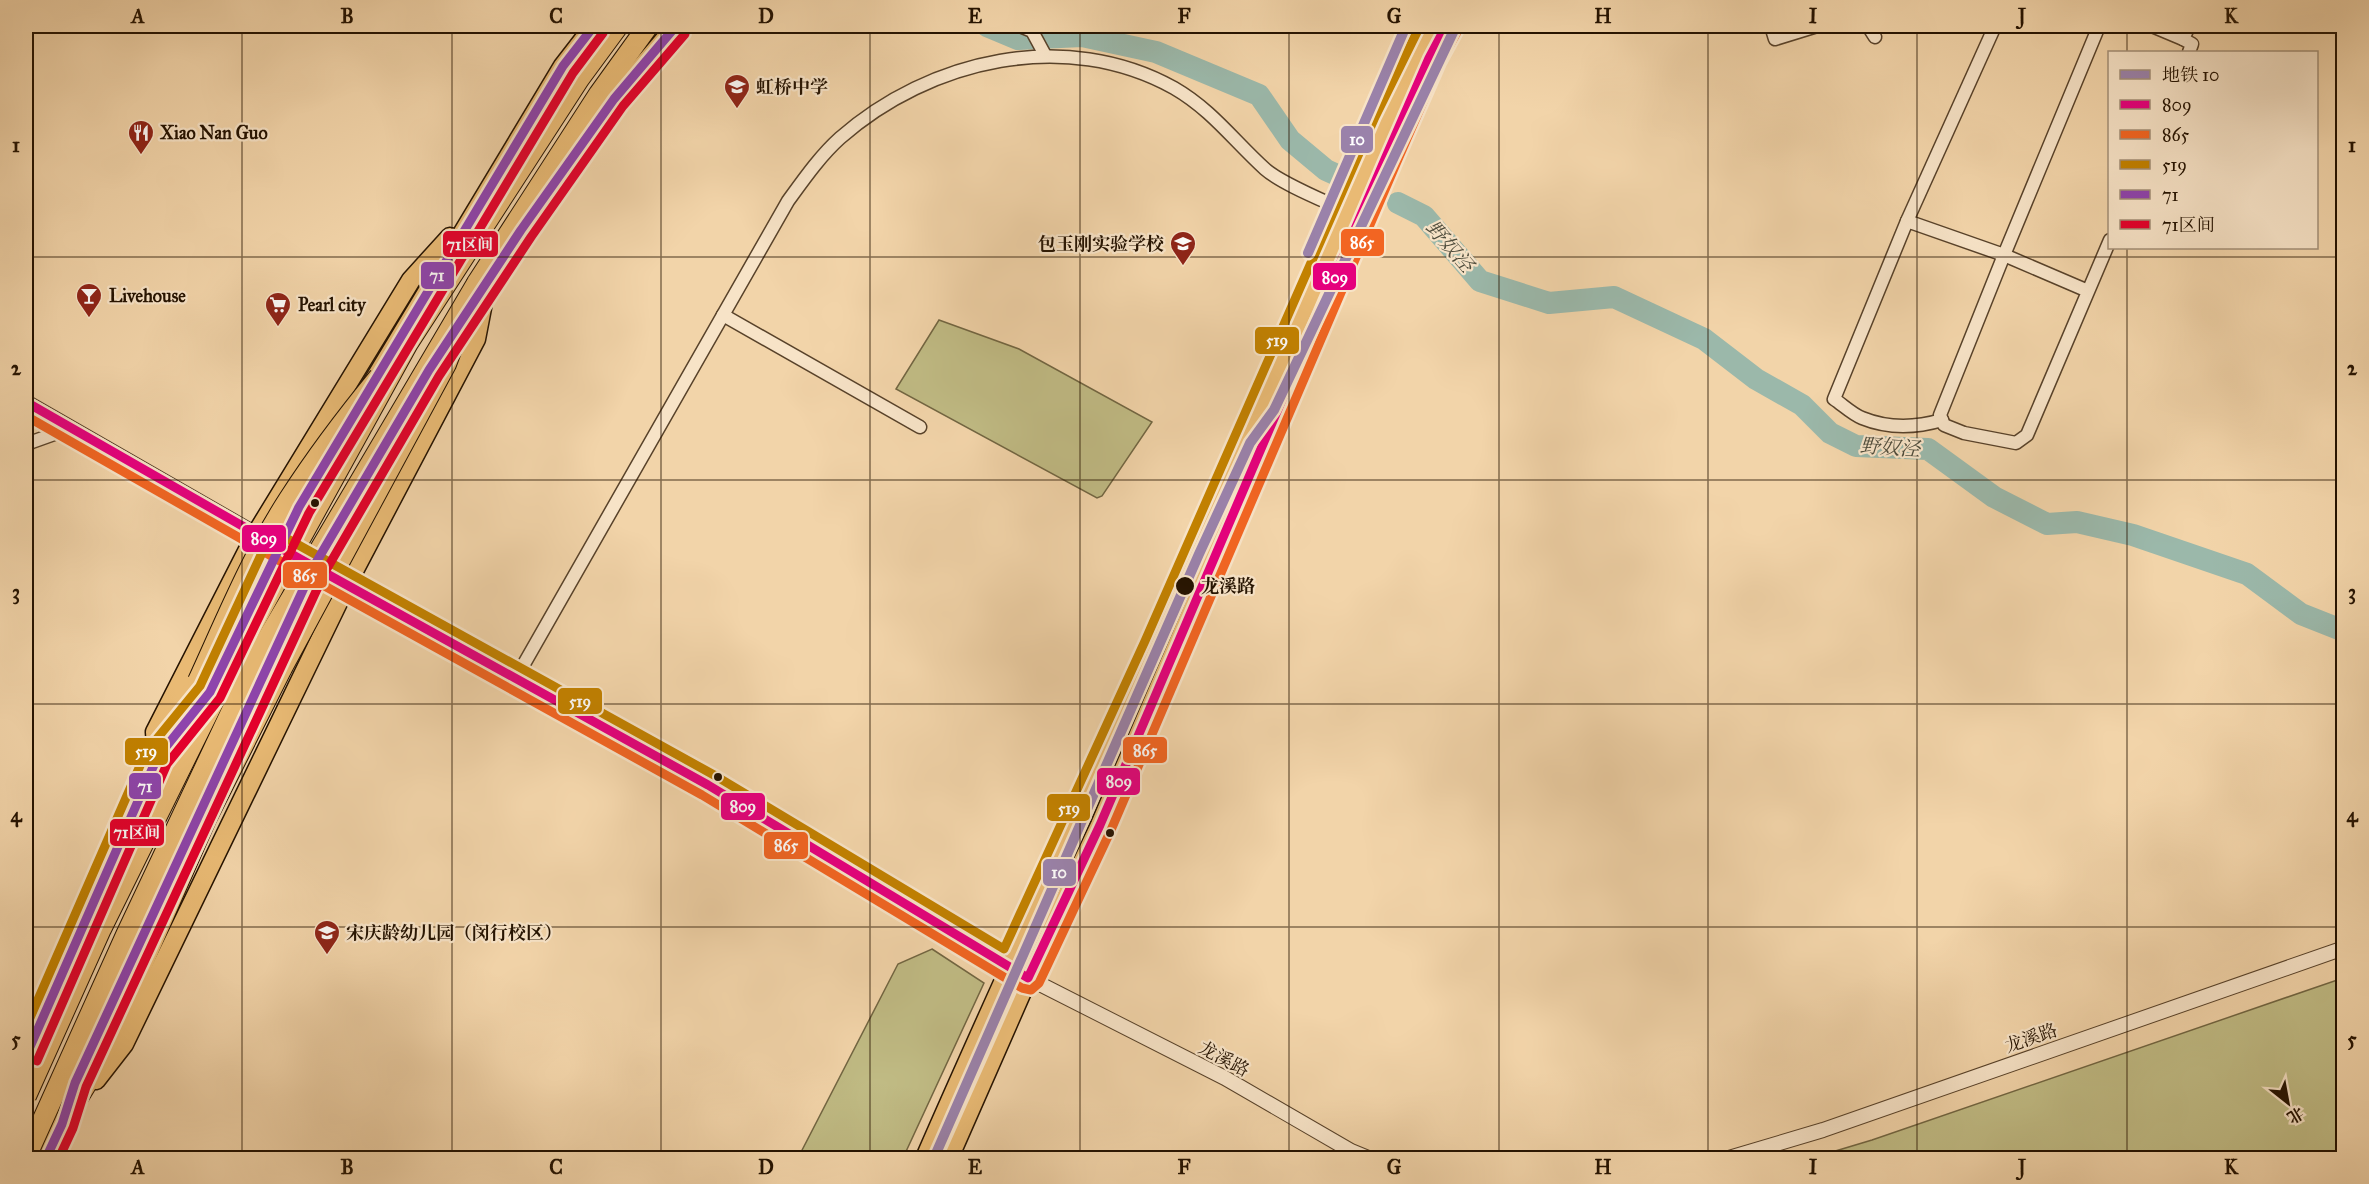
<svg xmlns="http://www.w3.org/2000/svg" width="2369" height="1184" viewBox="0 0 2369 1184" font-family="'IM FELL Great Primer','Noto Serif SC',serif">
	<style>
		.green { fill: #c0bb84; stroke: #726642; stroke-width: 1.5 }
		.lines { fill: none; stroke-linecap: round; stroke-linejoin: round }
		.river { stroke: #9bb8aa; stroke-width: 22 }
		.minor-casing { stroke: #58422a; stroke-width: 15 }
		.tertiary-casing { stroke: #58422a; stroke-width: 16 }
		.primary-casing { stroke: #241200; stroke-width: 21 }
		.trunk-casing { stroke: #241200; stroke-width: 22 }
		.minor { stroke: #f7e3c7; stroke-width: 12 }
		.tertiary { stroke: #f7e3c7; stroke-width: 14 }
		.primary { stroke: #e9ba74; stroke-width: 18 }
		.trunk { stroke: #e9ba74; stroke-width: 20 }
		.trunk-bridge-casing { stroke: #241200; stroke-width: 22; stroke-linecap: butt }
		.trunk-bridge { stroke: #e9ba74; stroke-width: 20 }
		.bus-1-casing { stroke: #f7e3c7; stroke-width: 14 }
		.bus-2-casing { stroke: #f7e3c7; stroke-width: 14 }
		.bus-3-casing { stroke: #f7e3c7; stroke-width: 14 }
		.bus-4-casing { stroke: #f7e3c7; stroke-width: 14 }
		.bus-5-casing { stroke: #f7e3c7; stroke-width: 14 }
		.bus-1 { stroke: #e5007d; stroke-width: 9 }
		.bus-2 { stroke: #f26522; stroke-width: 9 }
		.bus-3 { stroke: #c28100; stroke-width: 9 }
		.bus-4 { stroke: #8e44ad; stroke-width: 9 }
		.bus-5 { stroke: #e4002b; stroke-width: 9 }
		.metro-1-casing { stroke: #f7e3c7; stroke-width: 15 }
		.metro-1 { stroke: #9a82aa; stroke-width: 10 }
		.grid { fill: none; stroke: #241200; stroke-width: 1.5; stroke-opacity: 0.55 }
		.bus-dot { fill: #241200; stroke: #f7e3c7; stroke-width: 2 }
		.labels { text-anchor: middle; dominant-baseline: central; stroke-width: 4.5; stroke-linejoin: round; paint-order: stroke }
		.poi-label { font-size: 18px; font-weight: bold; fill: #241200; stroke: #f7e3c7; text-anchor: start }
		.stop-label { font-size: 18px; font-weight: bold; fill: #241200; stroke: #f7e3c7; text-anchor: start }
		.street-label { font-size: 18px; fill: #241200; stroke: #f7e3c7 }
		.water-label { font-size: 20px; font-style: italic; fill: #4e4c3c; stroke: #f7e3c7 }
		.line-badge { stroke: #f7e3c7; stroke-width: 2 }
		.badge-label { font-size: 16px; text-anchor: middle; font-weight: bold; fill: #fff }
		.neatline { fill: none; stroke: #241200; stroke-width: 2 }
		.grid-label { font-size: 20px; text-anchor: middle; font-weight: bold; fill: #241200 }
	</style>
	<rect width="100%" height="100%" fill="#f2d4a9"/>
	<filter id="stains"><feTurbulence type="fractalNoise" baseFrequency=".00333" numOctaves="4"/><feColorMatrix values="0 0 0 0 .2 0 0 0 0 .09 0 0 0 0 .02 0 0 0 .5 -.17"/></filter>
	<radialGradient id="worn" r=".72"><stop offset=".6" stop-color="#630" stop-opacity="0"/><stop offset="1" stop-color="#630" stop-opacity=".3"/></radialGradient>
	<g class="green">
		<path d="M 939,320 L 1019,349 L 1152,422 L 1102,496 L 1097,498 L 896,389 Z"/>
		<path d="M 932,949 L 984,983 L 903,1158 L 798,1158 L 898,964 Z"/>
		<path d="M 2343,978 L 2343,1158 L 1812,1158 L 1872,1140 Z"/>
	</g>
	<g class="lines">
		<g class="river">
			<path d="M 987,26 L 1018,39 L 1082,36 L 1156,52 L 1259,95 L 1290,140 L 1326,170 L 1337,175"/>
			<path d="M 1398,203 L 1424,216 L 1480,281 L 1549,303 L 1614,297 L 1704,339 L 1756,379 L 1802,405 L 1830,433 L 1856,446 L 1928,449 L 1994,497 L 2047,524 L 2077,522 L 2133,535 L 2247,574 L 2301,614 L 2344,631"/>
		</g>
		<defs>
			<g id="minor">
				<path d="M 1020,26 L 1032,31 L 1045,55"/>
				<path d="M 1771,26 L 1775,39 L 1817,26"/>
				<path d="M 1868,26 L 1875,37"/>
				<path d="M 2152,26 L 2183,39 L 2189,26"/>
				<path d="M 2183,39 L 2192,44 L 2189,52"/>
				<path d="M 1907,221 L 1995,26"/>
				<path d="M 2088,291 L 2004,255 L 1940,415 L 1944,425 L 1964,433 L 2016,443 L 2027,435 L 2110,240"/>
				<path d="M 723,315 L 920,427"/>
				<path d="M 1942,420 C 1915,428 1889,429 1862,418 C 1852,414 1843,405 1834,399 L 1907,221 L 2004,255 L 2099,26"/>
				<path d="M 26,449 L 29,443 L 71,428"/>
				<path d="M 516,678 L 788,201 C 804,179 820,156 840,138 C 930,59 1066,28 1174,88 C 1212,110 1234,141 1265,169 C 1282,184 1325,201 1346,211"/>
			</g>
			<g id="tertiary">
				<path d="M 26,402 L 263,538"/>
				<path d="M 285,550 L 708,785 L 1028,978 L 1225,1078 L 1351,1151 L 1368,1158"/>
				<path d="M 1729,1158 L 1823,1130 L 2344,948"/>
			</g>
			<g id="primary">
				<path d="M 527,222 L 614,99 L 676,26"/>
				<path d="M 370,387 L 563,66 L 594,26"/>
				<path d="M 227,654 L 278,547 L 334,447"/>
				<path d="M 157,758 L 155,732 L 256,534 L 411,280 L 450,237"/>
				<path d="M 208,795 L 294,608"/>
				<path d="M 26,1056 L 157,758 L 210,692 L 216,679"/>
				<path d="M 96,1080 L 124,1044 L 347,584 L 476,339 L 487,282"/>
				<path d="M 46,1158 L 62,1124 L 75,1083 L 170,877"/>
				<path d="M 925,1158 C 1013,956 1107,757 1196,555 C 1275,379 1348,200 1433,26"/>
				<path d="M 949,1158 L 1028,978 L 1100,825 L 1422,74"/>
			</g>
			<g id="trunk">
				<path d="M 477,283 L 599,94 L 648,26"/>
				<path d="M 157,758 L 198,681"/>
				<path d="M 62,1124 L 99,1063 L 206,819 L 282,668"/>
			</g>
		</defs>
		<use href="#minor" class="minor-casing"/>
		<use href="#tertiary" class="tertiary-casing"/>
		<use href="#primary" class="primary-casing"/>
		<use href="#trunk" class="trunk-casing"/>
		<use href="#minor" class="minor"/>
		<use href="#tertiary" class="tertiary"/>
		<use href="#primary" class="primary"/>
		<use href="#trunk" class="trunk"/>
		<defs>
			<g id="trunk-bridge">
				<path d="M 282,668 L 446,364 L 457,335"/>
				<path d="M 198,681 C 226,620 252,556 289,499 C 316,457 347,416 379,377"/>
				<path d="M 26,1096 L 101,929 L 241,646 L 408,343 L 579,79 L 618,26"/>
				<path d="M 26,1157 L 126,935 L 259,653 L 477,283"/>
			</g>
		</defs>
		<use href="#trunk-bridge" class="trunk-bridge-casing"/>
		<use href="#trunk-bridge" class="trunk-bridge"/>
		<defs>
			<path id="bus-1" d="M 26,402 L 300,559 L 708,785 L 1028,978 L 1100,825 L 1385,159 L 1429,58 L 1446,26"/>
			<path id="bus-2" d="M 26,416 L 294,569 L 702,795 L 1022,988 L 1031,990 L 1039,983 L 1111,830 L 1396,164 L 1440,63 L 1457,32"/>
			<g id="bus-3">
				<path d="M 26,1027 L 146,752 L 200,686 L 267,542 L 277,535 L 284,537 L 714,775 L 1004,949 L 1145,641 L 1375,117 L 1420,26"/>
				<path d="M 938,1153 L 1037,930"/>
			</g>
			<g id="bus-4">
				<path d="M 26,1056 L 157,758 L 210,692 L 299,507 L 563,66 L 594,26"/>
				<path d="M 46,1158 L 62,1124 L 75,1083 L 314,566 L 429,370 L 521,230 L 614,99 L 676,26"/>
			</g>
			<g id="bus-5">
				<path d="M 37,1061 L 167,764 L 220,698 L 309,513 L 573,73 L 603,33"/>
				<path d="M 59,1158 L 73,1128 L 86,1087 L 325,572 L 439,376 L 531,237 L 623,106 L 685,34"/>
			</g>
		</defs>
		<use href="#bus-1" class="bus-1-casing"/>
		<use href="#bus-2" class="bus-2-casing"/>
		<use href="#bus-3" class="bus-3-casing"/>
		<use href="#bus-4" class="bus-4-casing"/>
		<use href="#bus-5" class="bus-5-casing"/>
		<use href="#bus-1" class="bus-1"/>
		<use href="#bus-2" class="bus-2"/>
		<use href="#bus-3" class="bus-3"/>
		<use href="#bus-4" class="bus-4"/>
		<use href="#bus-5" class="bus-5"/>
		<defs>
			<g id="metro-1">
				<path d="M 1308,253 L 1406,26"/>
				<path d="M 934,1158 L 1199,554 L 1250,443 L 1274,410 L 1456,26"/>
			</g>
		</defs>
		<use href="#metro-1" class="metro-1-casing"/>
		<use href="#metro-1" class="metro-1"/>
	</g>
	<path class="grid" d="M 242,26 L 242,1158M 452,26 L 452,1158M 661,26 L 661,1158M 870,26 L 870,1158M 1080,26 L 1080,1158M 1289,26 L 1289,1158M 1499,26 L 1499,1158M 1708,26 L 1708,1158M 1917,26 L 1917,1158M 2127,26 L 2127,52M 2127,248 L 2127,1158M 26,257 L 2344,257M 26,480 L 2344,480M 26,704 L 2344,704M 26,927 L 2344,927"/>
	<defs>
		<symbol id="school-pin" viewBox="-11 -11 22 30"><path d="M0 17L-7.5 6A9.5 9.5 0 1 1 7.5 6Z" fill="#8f2418" stroke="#f7e3c7"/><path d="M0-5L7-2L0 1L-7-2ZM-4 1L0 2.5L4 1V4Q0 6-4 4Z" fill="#fff"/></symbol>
		<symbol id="restaurant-pin" viewBox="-11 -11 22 30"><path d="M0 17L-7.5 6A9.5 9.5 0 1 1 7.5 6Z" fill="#8f2418" stroke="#f7e3c7"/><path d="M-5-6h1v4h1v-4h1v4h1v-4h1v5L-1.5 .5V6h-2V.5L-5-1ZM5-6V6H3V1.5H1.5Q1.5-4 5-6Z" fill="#fff"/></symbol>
		<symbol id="bar-pin" viewBox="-11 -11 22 30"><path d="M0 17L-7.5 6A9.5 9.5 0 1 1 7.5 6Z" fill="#8f2418" stroke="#f7e3c7"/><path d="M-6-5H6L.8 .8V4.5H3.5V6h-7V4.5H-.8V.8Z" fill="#fff"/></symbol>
		<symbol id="supermarket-pin" viewBox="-11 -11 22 30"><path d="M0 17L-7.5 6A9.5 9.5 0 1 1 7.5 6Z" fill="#8f2418" stroke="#f7e3c7"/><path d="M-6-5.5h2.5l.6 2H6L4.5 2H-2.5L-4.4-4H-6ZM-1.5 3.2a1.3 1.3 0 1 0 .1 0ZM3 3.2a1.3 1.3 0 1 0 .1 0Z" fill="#fff"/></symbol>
	</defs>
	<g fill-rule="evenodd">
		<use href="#school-pin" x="722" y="72" width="30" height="40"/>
		<use href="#restaurant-pin" x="126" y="118" width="30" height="40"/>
		<use href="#school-pin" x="1168" y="229" width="30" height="40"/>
		<use href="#bar-pin" x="74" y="281" width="30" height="40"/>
		<use href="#supermarket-pin" x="263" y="290" width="30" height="40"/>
		<use href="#school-pin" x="312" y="918" width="30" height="40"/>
	</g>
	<g class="bus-dot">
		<circle cx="315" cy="503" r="5"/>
		<circle cx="1185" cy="586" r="10"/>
		<circle cx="718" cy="777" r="5"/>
		<circle cx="1110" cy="833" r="5"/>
	</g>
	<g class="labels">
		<g class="poi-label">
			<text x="756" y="87">虹桥中学</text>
			<text x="160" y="133">Xiao Nan Guo</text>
			<text x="1164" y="244" text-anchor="end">包玉刚实验学校</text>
			<text x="109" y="296">Livehouse</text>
			<text x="298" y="305">Pearl city</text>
			<text x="346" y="933">宋庆龄幼儿园（闵行校区）</text>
		</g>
		<g class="stop-label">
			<text x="1201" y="586">龙溪路</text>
		</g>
		<g class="street-label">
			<text transform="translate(2031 1038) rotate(-19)">龙溪路</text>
			<text transform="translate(1224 1059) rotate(28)">龙溪路</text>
		</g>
		<g class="water-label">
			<text transform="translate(1450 246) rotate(49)">野奴泾</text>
			<text transform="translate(1890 447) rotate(4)">野奴泾</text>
		</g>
	</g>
	<g class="line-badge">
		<rect x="1340" y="125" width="34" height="29" rx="6" fill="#9a82aa"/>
		<rect x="1340" y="228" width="45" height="29" rx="6" fill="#f26522"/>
		<rect x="442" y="230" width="57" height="28" rx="6" fill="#e4002b"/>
		<rect x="420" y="261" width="35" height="29" rx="6" fill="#8e44ad"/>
		<rect x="1312" y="262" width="45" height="29" rx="6" fill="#e5007d"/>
		<rect x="1254" y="326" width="46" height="29" rx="6" fill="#c28100"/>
		<rect x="241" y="524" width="46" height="29" rx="6" fill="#e5007d"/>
		<rect x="282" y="561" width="46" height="28" rx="6" fill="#f26522"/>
		<rect x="557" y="687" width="46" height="28" rx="6" fill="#c28100"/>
		<rect x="1122" y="736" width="46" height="28" rx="6" fill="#f26522"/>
		<rect x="124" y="737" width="45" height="29" rx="6" fill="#c28100"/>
		<rect x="1096" y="767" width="45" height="29" rx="6" fill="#e5007d"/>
		<rect x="128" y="772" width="34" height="28" rx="6" fill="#8e44ad"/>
		<rect x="720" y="792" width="46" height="29" rx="6" fill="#e5007d"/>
		<rect x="1046" y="793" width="45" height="29" rx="6" fill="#c28100"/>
		<rect x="109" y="818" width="56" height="29" rx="6" fill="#e4002b"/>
		<rect x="763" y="831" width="46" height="29" rx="6" fill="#f26522"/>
		<rect x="1042" y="858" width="35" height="29" rx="6" fill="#9a82aa"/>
	</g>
	<g class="badge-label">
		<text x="1357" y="145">10</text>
		<text x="1362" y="248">865</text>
		<text x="470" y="250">71区间</text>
		<text x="437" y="281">71</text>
		<text x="1335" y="283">809</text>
		<text x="1277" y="346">519</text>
		<text x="264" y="544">809</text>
		<text x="305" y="581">865</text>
		<text x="580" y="707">519</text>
		<text x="1145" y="756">865</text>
		<text x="146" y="757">519</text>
		<text x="1119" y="787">809</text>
		<text x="145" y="792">71</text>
		<text x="743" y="812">809</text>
		<text x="1069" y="814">519</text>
		<text x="137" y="838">71区间</text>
		<text x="786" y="851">865</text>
		<text x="1059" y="878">10</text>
	</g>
	<rect width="2369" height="1184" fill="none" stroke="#f2d4a9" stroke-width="66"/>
	<rect x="2108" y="51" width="210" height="198" fill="#f7e3c7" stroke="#a38f77" stroke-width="1.5"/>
	<rect x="2120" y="70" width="30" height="9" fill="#9a82aa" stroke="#a38f77" stroke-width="1.5"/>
	<text x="2162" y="81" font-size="18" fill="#241200">地铁 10</text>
	<rect x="2120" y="100" width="30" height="9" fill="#e5007d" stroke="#a38f77" stroke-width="1.5"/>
	<text x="2162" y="111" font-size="18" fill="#241200">809</text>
	<rect x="2120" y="130" width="30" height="9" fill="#f26522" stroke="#a38f77" stroke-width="1.5"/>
	<text x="2162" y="141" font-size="18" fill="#241200">865</text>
	<rect x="2120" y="160" width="30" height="9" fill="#c28100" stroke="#a38f77" stroke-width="1.5"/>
	<text x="2162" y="171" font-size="18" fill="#241200">519</text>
	<rect x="2120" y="190" width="30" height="9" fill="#8e44ad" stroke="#a38f77" stroke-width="1.5"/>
	<text x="2162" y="201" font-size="18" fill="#241200">71</text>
	<rect x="2120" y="220" width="30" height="9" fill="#e4002b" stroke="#a38f77" stroke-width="1.5"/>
	<text x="2162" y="231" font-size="18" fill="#241200">71区间</text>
	<g transform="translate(2288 1103) rotate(149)" stroke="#f7e3c7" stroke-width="4.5" paint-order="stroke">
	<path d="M0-4.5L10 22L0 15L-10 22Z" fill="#241200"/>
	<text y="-9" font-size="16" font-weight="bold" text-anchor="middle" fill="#241200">北</text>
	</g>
	<rect x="33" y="33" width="2303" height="1118" class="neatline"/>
	<g class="grid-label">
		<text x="138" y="23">A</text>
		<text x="347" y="23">B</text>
		<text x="556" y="23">C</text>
		<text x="766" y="23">D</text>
		<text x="975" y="23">E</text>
		<text x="1184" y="23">F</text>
		<text x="1394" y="23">G</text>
		<text x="1603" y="23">H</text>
		<text x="1813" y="23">I</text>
		<text x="2022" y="23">J</text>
		<text x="2231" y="23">K</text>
		<text x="16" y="152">1</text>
		<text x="2352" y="152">1</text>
		<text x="16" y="375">2</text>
		<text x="2352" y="375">2</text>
		<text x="16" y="599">3</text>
		<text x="2352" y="599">3</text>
		<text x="16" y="822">4</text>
		<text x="2352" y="822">4</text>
		<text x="16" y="1046">5</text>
		<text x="2352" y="1046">5</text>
		<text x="138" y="1174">A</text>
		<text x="347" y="1174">B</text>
		<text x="556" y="1174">C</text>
		<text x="766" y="1174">D</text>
		<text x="975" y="1174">E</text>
		<text x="1184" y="1174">F</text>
		<text x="1394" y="1174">G</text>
		<text x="1603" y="1174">H</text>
		<text x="1813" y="1174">I</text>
		<text x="2022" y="1174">J</text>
		<text x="2231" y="1174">K</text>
	</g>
	<rect width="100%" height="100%" filter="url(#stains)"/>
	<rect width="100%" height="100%" fill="url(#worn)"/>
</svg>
